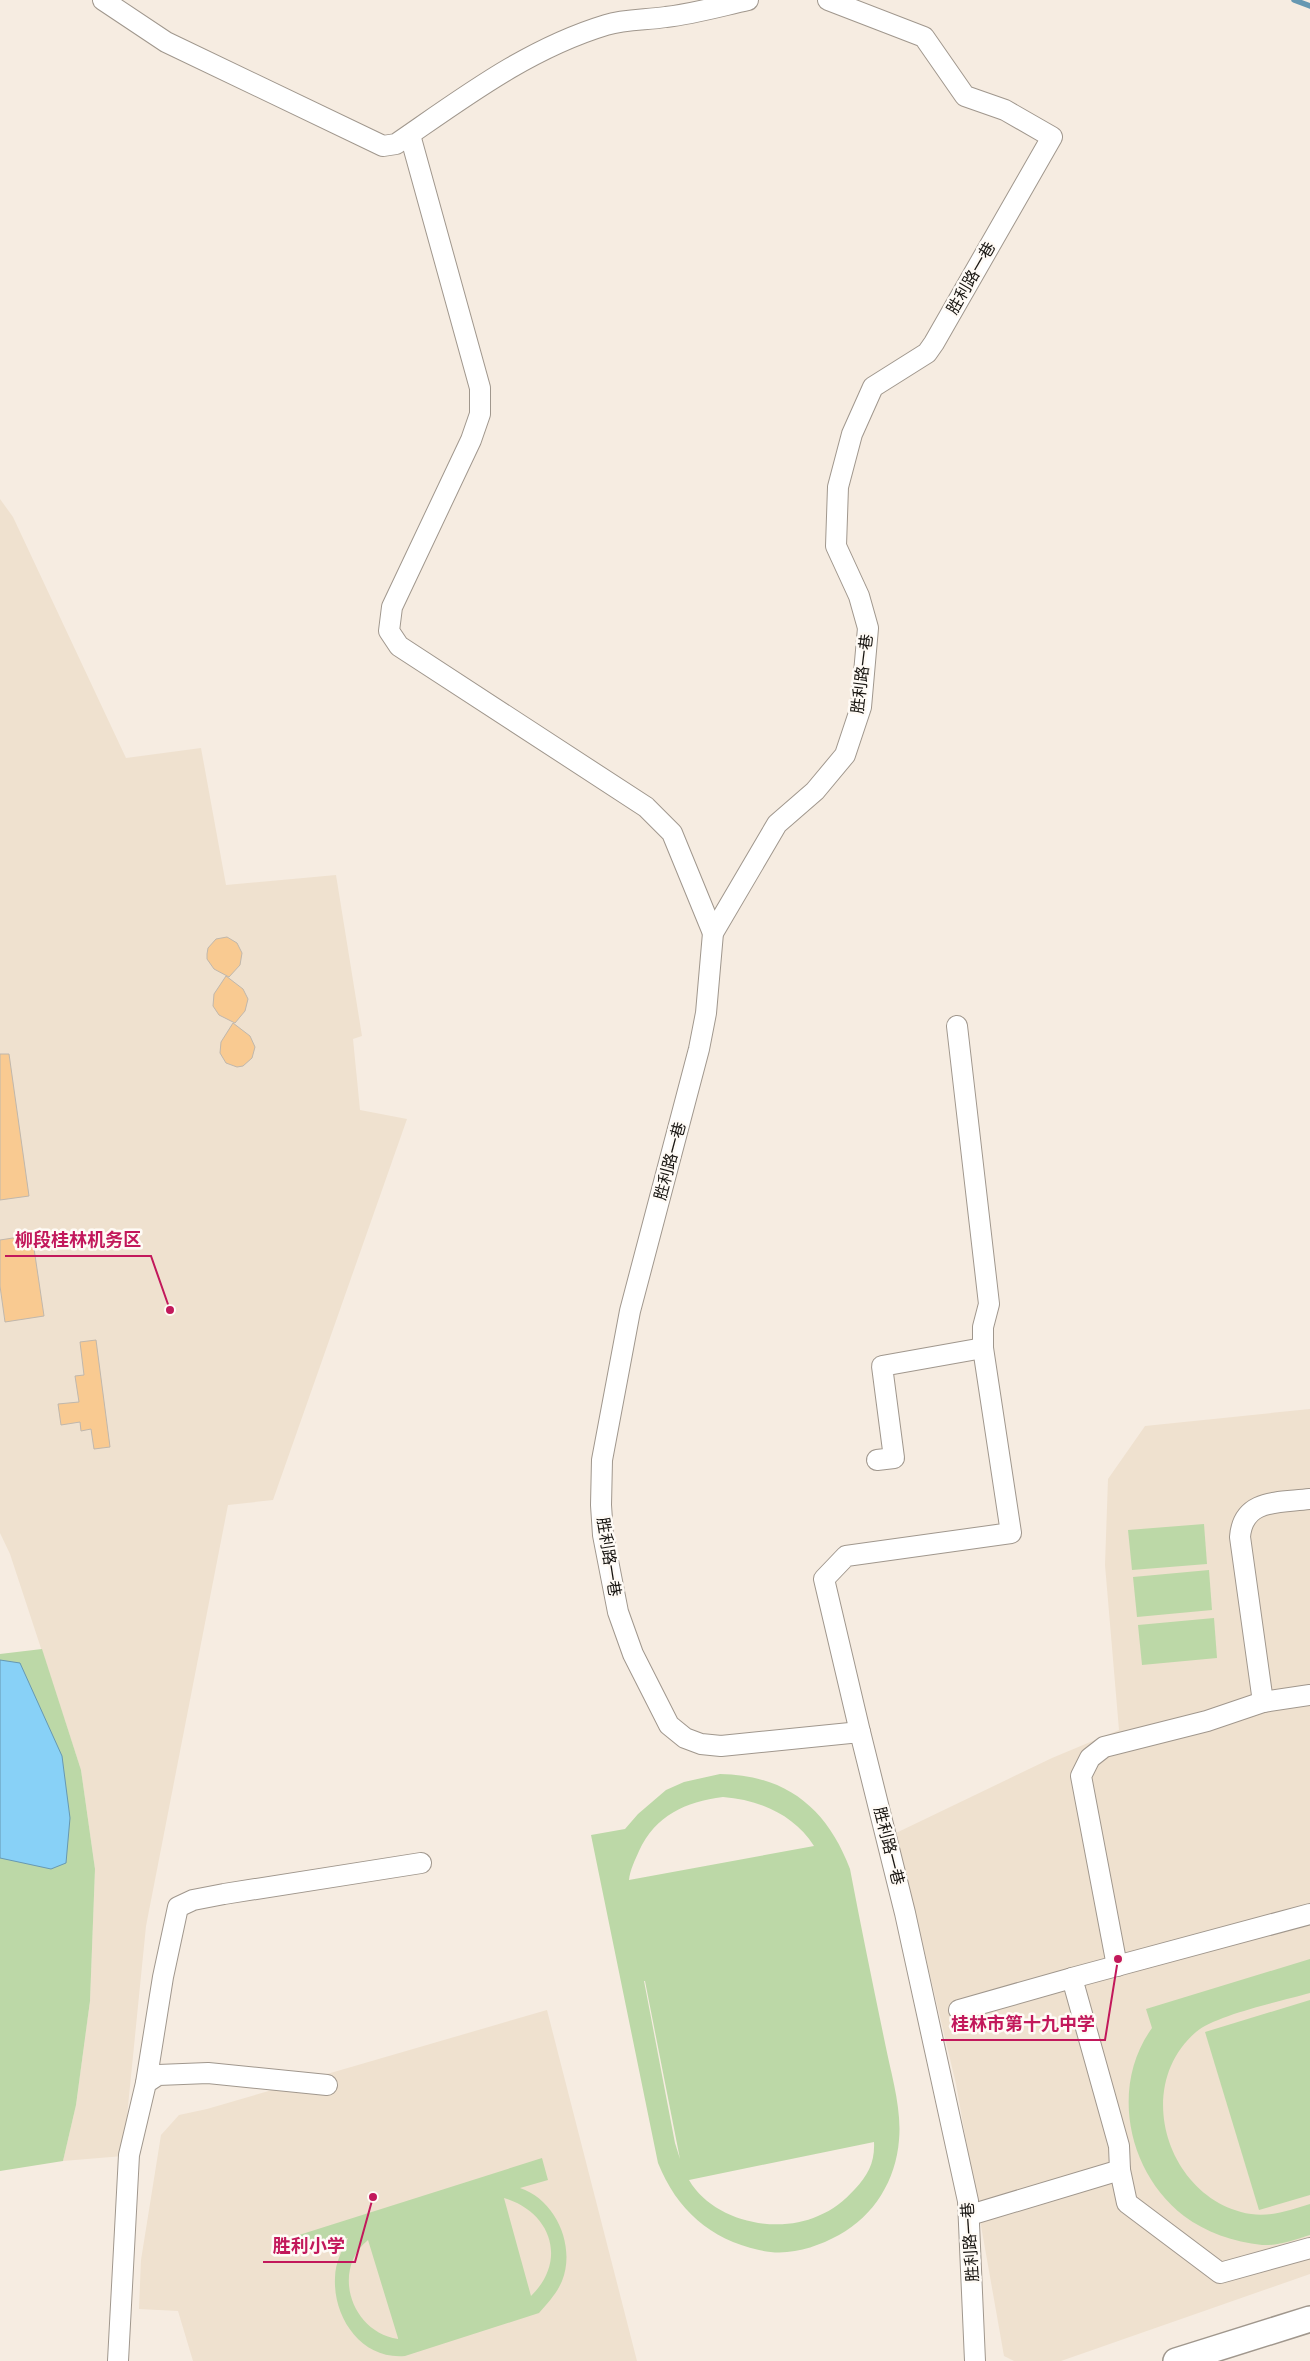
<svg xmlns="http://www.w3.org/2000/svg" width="1310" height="2361" viewBox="0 0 1310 2361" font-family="Rubik,'Noto Sans SC',sans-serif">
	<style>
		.built { fill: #efe1cf }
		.green { fill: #bcd8a7; fill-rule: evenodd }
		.water { fill: #88d1f7; stroke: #6698b2 }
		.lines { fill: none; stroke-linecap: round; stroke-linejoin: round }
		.stream { stroke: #6698b2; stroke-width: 5.5 }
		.building { fill: #f9ca91; stroke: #c0b7ac }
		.minor-casing { stroke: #a0978d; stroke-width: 22 }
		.major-casing { stroke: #a0978d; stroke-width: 28 }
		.minor { stroke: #fff; stroke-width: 20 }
		.major { stroke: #fff; stroke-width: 25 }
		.labels { text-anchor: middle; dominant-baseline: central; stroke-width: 5; stroke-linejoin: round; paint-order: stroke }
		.street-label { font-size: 16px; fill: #171410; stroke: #fffbf6 }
		.leader { fill: none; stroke: #c2185b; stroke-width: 2 }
		.callout-dot { fill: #c2185b; stroke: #fffbf6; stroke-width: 2 }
		.callout-label { font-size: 18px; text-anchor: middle; font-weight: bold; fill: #c2185b; stroke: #fffbf6; stroke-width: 5; stroke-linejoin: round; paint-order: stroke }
	</style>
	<rect width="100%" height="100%" fill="#f6ece1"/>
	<g class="built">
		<path d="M 0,499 L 13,517 L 126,758 L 201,748 L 226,885 L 336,875 L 362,1036 L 353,1039 L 360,1110 L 407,1119 L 273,1500 L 228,1505 L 146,1926 L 123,2156 L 63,2161 L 76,2105 L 90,2001 L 95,1869 L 81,1770 L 10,1554 L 0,1533 Z"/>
		<path d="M 1310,1409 L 1310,2274 L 1061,2361 L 1014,2361 L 1004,2356 L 956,2084 L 896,1833 L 1052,1758 L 1119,1730 L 1105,1565 L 1108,1479 L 1145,1426 Z"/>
		<path d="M 547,2010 L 637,2361 L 193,2361 L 178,2311 L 139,2309 L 141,2260 L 161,2135 L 179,2115 L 207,2109 Z"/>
	</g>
	<g class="green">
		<path d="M 1204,1524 L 1207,1564 L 1132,1570 L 1128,1530 Z"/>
		<path d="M 1209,1570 L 1212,1610 L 1137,1617 L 1133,1577 Z"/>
		<path d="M 1214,1618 L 1217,1658 L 1142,1665 L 1138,1625 Z"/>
		<path d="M 42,1649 L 81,1770 L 95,1869 L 90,2001 L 76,2105 L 63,2161 L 0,2171 L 0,1654 Z"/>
		<path d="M 720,1774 C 786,1775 827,1808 850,1869 C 861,1927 873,1985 885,2043 C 891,2074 902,2108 899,2140 C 896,2180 874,2216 839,2235 C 815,2248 787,2257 759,2250 C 710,2239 677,2210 658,2163 L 591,1835 L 625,1829 L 638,1814 L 666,1790 L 684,1782 ZM 723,1797 C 760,1800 794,1815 814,1846 L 629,1880 C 630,1870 635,1860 639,1851 C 656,1815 685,1802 723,1797 ZM 644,1981 L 645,1981 L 680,2159 L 675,2143 ZM 874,2142 C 875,2162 868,2175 855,2189 C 844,2201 833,2210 818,2216 C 776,2235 713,2221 689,2180 Z"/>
		<path d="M 1310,1959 L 1310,1993 C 1282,2001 1216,2015 1196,2032 C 1131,2088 1169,2201 1251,2214 C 1271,2217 1291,2210 1310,2204 L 1310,2235 C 1294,2240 1278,2246 1262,2245 C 1234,2242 1205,2232 1184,2216 C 1127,2172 1110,2086 1152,2028 L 1146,2009 Z"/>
		<path d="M 1310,2000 L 1310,2195 L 1259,2210 L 1205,2032 Z"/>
		<path d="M 542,2158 L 548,2180 L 520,2188 C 556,2200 576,2246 562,2281 C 557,2293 548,2303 539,2313 L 405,2356 C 362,2360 333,2318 335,2278 C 335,2263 342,2250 348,2238 L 304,2251 L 299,2235 ZM 504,2198 C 551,2212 568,2260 531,2296 ZM 368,2240 L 398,2338 L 398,2339 C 351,2332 331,2270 368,2240 Z"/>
	</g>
	<path class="water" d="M 0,1660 L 20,1663 L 62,1756 L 70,1818 L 66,1863 L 51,1869 L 0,1858 Z"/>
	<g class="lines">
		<path class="stream" d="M 1294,0 L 1310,6"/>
	</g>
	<g class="building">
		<path d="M 227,937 L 237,943 L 242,953 L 240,965 L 229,977 L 214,969 L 207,959 L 207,954 L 208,948 L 216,939 Z"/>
		<path d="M 226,976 L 243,989 L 248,999 L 245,1011 L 235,1023 L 219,1015 L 213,1006 L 214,994 Z"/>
		<path d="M 233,1023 L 250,1036 L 255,1047 L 252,1058 L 243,1066 L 237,1067 L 226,1063 L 220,1053 L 221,1042 Z"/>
		<path d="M 0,1054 L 9,1054 L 29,1196 L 0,1200 Z"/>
		<path d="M 32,1235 L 44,1316 L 5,1322 L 0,1286 L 0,1240 Z"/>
		<path d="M 96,1340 L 110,1447 L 94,1449 L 91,1429 L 81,1431 L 80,1422 L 61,1425 L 58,1404 L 79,1402 L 75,1376 L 84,1375 L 80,1342 Z"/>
	</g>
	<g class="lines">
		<defs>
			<g id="minor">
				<path d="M 103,0 L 166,42 L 383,146 L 396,144 C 463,98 527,49 606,25 C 625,19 647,20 666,17 C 693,14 721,6 748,0"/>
				<path d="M 828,0 L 924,37 L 965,96 L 1005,110 L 1052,137 L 934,343 L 927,353 L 873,387 L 852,434 L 838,487 L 836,546 L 859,596 L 868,628 L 861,707 L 845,755 L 815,791 L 777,824 L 713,933 L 706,1013 L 699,1049 L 630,1311 L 602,1460 L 601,1505 L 603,1535 L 618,1612 L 633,1654 L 669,1725 L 685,1738 L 701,1744 L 721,1746 L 860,1732 L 905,1913 L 968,2201 L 975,2361"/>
				<path d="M 410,135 L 480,388 L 480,414 L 471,440 L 392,607 L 389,631 L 399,646 L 646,807 L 672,833 L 713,933"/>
				<path d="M 877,1460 L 894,1458 L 882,1366 L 983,1348"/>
				<path d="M 1263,1702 L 1240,1537 C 1243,1498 1280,1503 1310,1499"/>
				<path d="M 860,1732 L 824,1579 L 846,1556 L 1011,1533 L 983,1348 L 983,1327 L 989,1304 L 957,1026"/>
				<path d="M 1117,1966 L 1081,1776 L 1090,1758 L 1104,1747 L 1207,1721 L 1263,1702 L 1310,1695"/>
				<path d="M 959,2010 L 1072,1978"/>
				<path d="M 146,2083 L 163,1977 L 178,1907 L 193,1900 L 224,1894 L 421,1863"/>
				<path d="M 1120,2170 L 1127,2203 L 1220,2273 L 1310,2248"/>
				<path d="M 970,2215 L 1120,2170 L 1119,2146 L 1072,1978 L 1310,1914"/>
				<path d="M 118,2361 L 129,2155 L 146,2083 L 158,2075 L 208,2073 L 327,2085"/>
			</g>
			<path id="major" d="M 1176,2361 L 1310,2319"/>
		</defs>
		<use href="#minor" class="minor-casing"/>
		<use href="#major" class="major-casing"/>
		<use href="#minor" class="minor"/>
		<use href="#major" class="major"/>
	</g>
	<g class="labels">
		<g class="street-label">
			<text transform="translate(971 278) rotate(-60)">胜利路一巷</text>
			<text transform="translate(862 674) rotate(-83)">胜利路一巷</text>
			<text transform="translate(670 1161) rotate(-75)">胜利路一巷</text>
			<text transform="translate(609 1557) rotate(81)">胜利路一巷</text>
			<text transform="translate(889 1846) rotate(76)">胜利路一巷</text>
			<text transform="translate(970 2242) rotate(-94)">胜利路一巷</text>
		</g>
	</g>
	<path class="leader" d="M170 1310L151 1256H5M1118 1959L1105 2040H941M373 2197L355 2262H263"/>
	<g class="callout-dot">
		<circle cx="170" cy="1310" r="5"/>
		<circle cx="1118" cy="1959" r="5"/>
		<circle cx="373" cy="2197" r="5"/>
	</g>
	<g class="callout-label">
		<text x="78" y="1246">柳段桂林机务区</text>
		<text x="1023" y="2030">桂林市第十九中学</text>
		<text x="309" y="2252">胜利小学</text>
	</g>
</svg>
